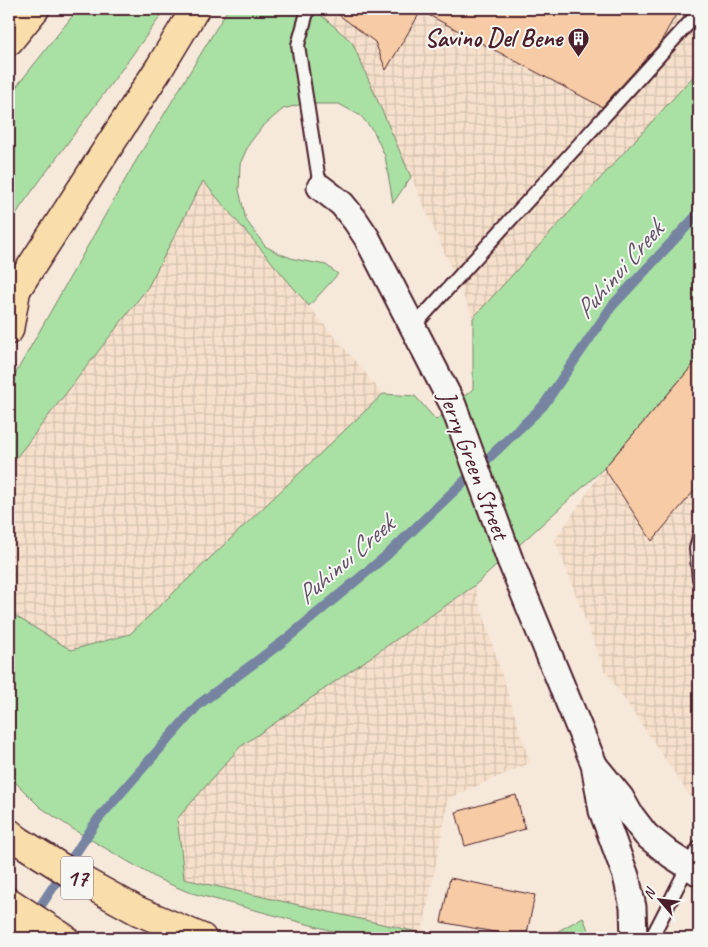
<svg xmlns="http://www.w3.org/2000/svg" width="708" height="947" viewBox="0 0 708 947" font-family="Caveat,sans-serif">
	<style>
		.industrial { fill: url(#industrial-grid) }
		.green { fill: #a9e1a4; stroke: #7a8068 }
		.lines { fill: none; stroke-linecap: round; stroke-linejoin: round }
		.stream { stroke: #7684a1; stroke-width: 10 }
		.building { fill: #f6cba5; stroke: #4a1f2b }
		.lane-casing { stroke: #4a1f2b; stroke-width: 16 }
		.street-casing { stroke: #4a1f2b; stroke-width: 29 }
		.primary-casing { stroke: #4a1f2b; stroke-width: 31 }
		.highway-casing { stroke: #4a1f2b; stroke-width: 31 }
		.lane { stroke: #f6f6f2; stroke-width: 12 }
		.street { stroke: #f6f6f2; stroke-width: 25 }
		.primary { stroke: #f9deab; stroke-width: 28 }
		.highway { stroke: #f9deab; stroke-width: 28 }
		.labels { text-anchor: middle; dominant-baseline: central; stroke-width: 4; stroke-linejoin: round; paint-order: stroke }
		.shield { fill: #f6f6f2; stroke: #7e6067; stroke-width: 1 }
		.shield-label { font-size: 24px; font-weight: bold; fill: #4a1f2b }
		.poi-label { font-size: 25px; font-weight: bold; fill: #4a1f2b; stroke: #f6f6f2; text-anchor: end }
		.street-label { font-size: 25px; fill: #4a1f2b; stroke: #f6f6f2 }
		.water-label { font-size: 26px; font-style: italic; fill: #605166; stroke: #f6f6f2 }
	</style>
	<defs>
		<pattern id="industrial-grid" width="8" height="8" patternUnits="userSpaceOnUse" patternTransform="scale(1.25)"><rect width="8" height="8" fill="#f6e0cb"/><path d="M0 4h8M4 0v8" fill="none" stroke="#d4c0ae"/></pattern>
	</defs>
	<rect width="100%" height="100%" fill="#f6e9db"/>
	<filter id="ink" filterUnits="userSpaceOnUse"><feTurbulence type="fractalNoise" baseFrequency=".02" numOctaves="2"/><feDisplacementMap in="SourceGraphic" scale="10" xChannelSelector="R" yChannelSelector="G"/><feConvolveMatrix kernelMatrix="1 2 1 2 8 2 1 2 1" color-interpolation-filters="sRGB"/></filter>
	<g filter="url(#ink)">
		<g class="industrial">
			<path d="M 314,9 L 699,9 L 699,70 L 473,318 L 352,42 Z"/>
			<path d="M 203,181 L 383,394 L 130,634 L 71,651 L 9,612 L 9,467 L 148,287 Z"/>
			<path d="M 699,358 L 699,809 L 604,669 L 555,540 L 604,468 Z"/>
			<path d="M 474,586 L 530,763 L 449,798 L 422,933 L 183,879 L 181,849 L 176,819 L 240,747 Z"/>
		</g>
		<g class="green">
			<path d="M 78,9 L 166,9 L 22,205 L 9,225 L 9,96 Z"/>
			<path d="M 228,9 L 314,9 L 352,42 L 411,177 L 393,203 L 385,156 L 374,132 L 361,116 L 339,104 L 302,104 L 283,109 L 262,127 L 249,144 L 240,164 L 239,190 L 246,220 L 265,246 L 278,253 L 294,259 L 326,265 L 338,274 L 309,306 L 203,181 L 148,287 L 9,467 L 9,385 L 134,164 Z"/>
			<path d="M 699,70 L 699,358 L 604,468 L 474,586 L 240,747 L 177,819 L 181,849 L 184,879 L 444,938 L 359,938 L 188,892 L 158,879 L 76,831 L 40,807 L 9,776 L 9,612 L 71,650 L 130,634 L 383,394 L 415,396 L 436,420 L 473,389 L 473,318 Z"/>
			<path d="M 583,917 L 590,935 L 589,938 L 546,938 Z"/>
		</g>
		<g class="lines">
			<path class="stream" d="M 34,916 L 98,819 L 198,705 L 285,640 L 387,555 L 543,406 L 612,306 L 699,213"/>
		</g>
		<g class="building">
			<path d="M 331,9 L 679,9 L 660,43 L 602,107 L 421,11 L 386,70 L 375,42 Z"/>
			<path d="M 699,358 L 699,485 L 652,541 L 604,468 Z"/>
			<path d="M 516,795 L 525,829 L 465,846 L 456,812 Z"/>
			<path d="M 450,878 L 535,895 L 526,938 L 441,922 Z"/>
		</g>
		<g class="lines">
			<defs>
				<g id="lane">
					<path d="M 308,9 L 298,45 L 320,187"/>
					<path d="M 414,326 L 699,12"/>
					<path d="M 699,536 L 696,549 L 699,579"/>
					<path d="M 651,938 C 668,908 681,876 699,847"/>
				</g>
				<g id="street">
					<path d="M 320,187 L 342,204 L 355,220 L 367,238 L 453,405 L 510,560 L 594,764 L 602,811 L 626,876 L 633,907 L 634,938"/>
					<path d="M 595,766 L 621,798 L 630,814 L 646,835 L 671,855 L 699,873"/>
				</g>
				<g id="primary">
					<path d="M 9,833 L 19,841 L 78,878 L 138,911 L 202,938"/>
					<path d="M 9,902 L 64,938"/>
				</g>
				<g id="highway">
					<path d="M 9,41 L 35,9"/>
					<path d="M 9,301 L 160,67 L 195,9"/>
					<path d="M 9,330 L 16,291"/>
					<path d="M 9,929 L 23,938"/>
				</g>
			</defs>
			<use href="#lane" class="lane-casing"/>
			<use href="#street" class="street-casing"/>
			<use href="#primary" class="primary-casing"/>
			<use href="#highway" class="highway-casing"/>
			<use href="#lane" class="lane"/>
			<use href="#street" class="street"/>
			<use href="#primary" class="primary"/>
			<use href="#highway" class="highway"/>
		</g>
	</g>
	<defs>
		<symbol id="building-pin" viewBox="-11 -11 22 30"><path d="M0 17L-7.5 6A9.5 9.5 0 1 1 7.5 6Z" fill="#4a1f2b" stroke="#f6f6f2"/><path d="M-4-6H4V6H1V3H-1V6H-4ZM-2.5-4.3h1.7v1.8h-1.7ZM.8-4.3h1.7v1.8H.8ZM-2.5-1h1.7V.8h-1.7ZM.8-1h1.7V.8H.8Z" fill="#fff"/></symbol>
	</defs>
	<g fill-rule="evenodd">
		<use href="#building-pin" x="566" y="26" width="25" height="34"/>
	</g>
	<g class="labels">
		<rect class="shield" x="61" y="856.5" width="32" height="43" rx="4"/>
		<g class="shield-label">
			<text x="77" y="878">17</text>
		</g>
		<g class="poi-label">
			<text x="562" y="38">Savino Del Bene</text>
		</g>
		<g class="street-label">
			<text transform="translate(474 465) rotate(69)">Jerry Green Street</text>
		</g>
		<g class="water-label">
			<text transform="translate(619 270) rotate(-49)">Puhinui Creek</text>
			<text transform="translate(345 560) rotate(-41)">Puhinui Creek</text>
		</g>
	</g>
	<rect width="708" height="947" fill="none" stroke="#f6f6f2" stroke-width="30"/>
	<rect x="15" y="15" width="678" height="917" fill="none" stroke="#4a1f2b" stroke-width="2" filter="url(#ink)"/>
	<g transform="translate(660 900) rotate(298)" stroke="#f6f6f2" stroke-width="4" paint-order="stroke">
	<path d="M0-4L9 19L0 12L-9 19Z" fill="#4a1f2b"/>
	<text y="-8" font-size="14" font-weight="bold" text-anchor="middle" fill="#4a1f2b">N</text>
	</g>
</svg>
